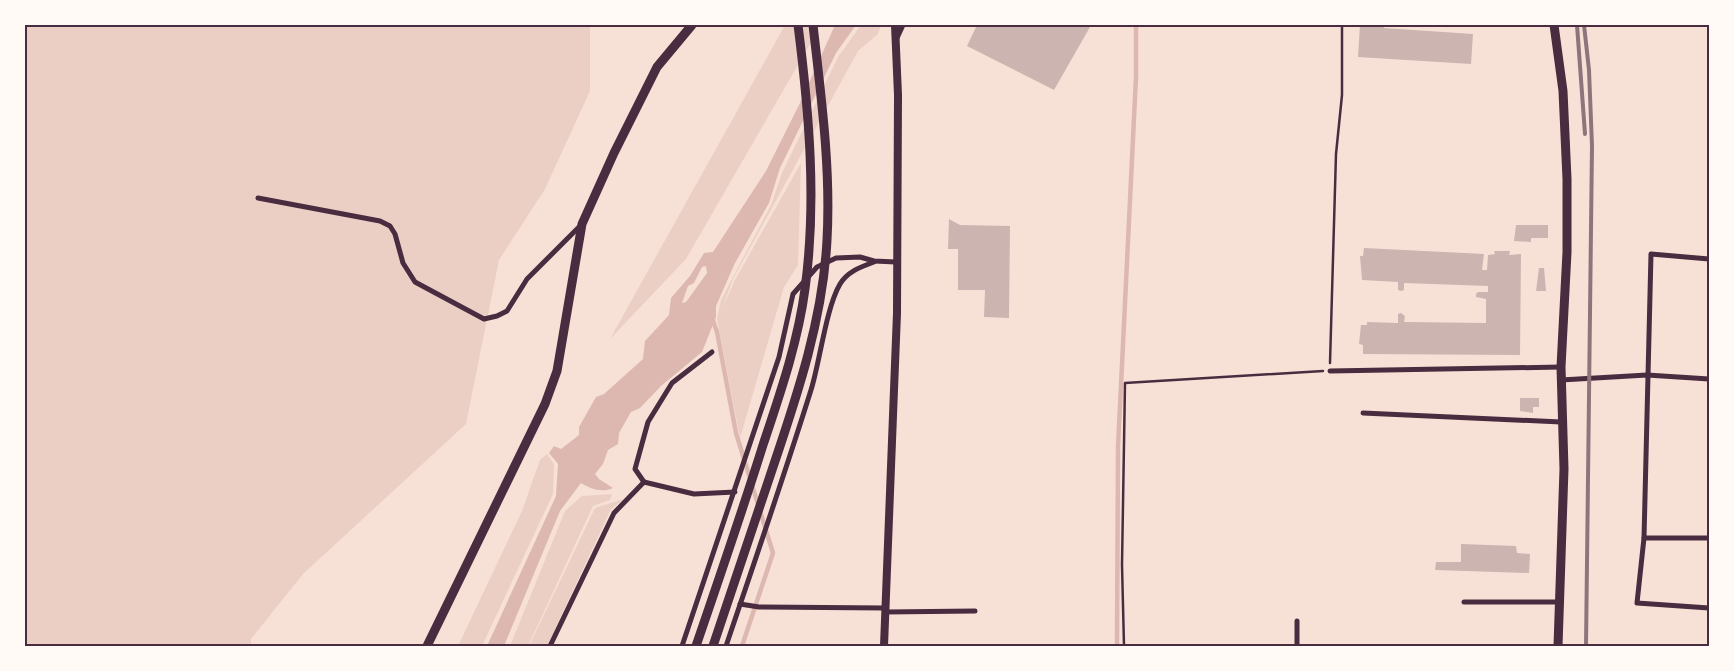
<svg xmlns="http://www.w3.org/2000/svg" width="1734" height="671" viewBox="0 0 1734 671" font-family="Literata,serif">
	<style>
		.green { fill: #ebcfc5 }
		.water { fill: #dcb8b0; fill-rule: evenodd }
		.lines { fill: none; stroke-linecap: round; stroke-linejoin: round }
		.stream { stroke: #dcb8b0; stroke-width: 4.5 }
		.building { fill: #ccb4b1 }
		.path { stroke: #4a2c40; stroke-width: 2.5 }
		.minor { stroke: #4a2c40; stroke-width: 5 }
		.tertiary { stroke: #4a2c40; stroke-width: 8 }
		.secondary { stroke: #4a2c40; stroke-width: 9 }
		.rail { stroke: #8f747c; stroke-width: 4 }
		.neatline { fill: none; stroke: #4a2c40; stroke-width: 2 }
	</style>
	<rect width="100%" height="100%" fill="#f7e1d7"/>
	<g class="green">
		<path d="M 25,25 L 590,25 L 590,91 L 545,189 L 499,260 L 466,424 L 303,574 L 251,639 L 251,646 L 25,646 Z"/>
		<path d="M 785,25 L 821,25 L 686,259 L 610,339 Z"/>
		<path d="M 861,25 L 881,25 L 878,34 L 858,51 L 733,279 L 722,309 L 735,280 L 801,163 L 798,265 L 784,287 L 740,438 L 717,319 L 721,300 L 771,205 L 782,173 L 838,57 Z"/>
		<path d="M 547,454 L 554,464 L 553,494 L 482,646 L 458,646 L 522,511 L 540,460 Z"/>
		<path d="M 612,494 L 610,500 L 593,506 L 528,646 L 510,646 L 565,511 L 582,496 Z"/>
		<path d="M 624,499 L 611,509 L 547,646 L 529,646 L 595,508 Z"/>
	</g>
	<path class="water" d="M 835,25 L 856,25 L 836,53 L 780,168 L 769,203 L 735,263 L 716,306 L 716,317 L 702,352 L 661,386 L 640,408 L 631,412 L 619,433 L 618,444 L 608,450 L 603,464 L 595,474 L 599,479 L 613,488 C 603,493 590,489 581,483 L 560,511 L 504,646 L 487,646 L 556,496 L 558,464 L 549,453 L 554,446 L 561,449 L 579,435 L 579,427 L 596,397 L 604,394 L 643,359 L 645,341 L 669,315 L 671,298 L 690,276 L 704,253 L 713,252 L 766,171 L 799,105 ZM 706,266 L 707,273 L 686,302 L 682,303 L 688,286 L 694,283 L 702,267 Z"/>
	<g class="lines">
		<g class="stream">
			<path d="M 712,318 L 717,332 L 736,433 L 773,553 L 742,646"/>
			<path d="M 1117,646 L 1118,447 L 1136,77 L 1136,25"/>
		</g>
	</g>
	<g class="building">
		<path d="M 977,25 L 1087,25 L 1090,27 L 1054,90 L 967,46 Z"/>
		<path d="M 1360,25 L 1384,25 L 1384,28 L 1473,34 L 1471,64 L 1358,57 Z"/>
		<path d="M 949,219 L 960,225 L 1010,226 L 1009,318 L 984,317 L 985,290 L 958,290 L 958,249 L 948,249 Z"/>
		<path d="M 1516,225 L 1548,225 L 1548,238 L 1531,238 L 1531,242 L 1514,241 Z"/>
		<path d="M 1364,248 L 1484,254 L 1482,270 L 1487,270 L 1488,255 L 1495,254 L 1494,251 L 1510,251 L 1509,255 L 1521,254 L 1520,355 L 1363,354 L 1363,345 L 1359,344 L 1361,325 L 1367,325 L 1367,322 L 1398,323 L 1398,314 L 1401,313 L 1405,316 L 1404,322 L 1486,323 L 1486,299 L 1476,297 L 1476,294 L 1478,292 L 1488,292 L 1488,286 L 1404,283 L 1404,290 L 1401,291 L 1398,290 L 1398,282 L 1362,280 L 1360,256 L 1363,256 Z"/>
		<path d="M 1539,268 L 1544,268 L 1546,291 L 1536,291 Z"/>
		<path d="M 1520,398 L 1539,398 L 1539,407 L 1533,407 L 1533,413 L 1520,411 Z"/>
		<path d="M 1461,544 L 1516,546 L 1517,553 L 1530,554 L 1529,573 L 1435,570 L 1436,562 L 1461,562 Z"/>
	</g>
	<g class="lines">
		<g class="path">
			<path d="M 1330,363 L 1336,154 L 1342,95 L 1342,25"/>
			<path d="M 1124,646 L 1122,565 L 1125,383 L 1323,371"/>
		</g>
		<g class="minor">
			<path d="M 897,38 L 903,25"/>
			<path d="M 258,198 L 380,221 L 390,226 L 395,234 L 403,263 L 415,282 L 484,319 L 497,316 L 507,311 L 527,279 L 580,226"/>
			<path d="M 1709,259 L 1651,254 L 1644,538 L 1709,538"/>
			<path d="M 1330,371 L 1561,367"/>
			<path d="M 1561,380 L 1647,375 L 1709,379"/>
			<path d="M 1363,413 L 1561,422"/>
			<path d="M 644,482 L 635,469 L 648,422 L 672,383 L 712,352"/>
			<path d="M 1644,538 L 1637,603 L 1709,608"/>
			<path d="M 1464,602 L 1559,602"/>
			<path d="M 740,604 L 759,607 L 885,608"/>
			<path d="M 885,612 L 975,611"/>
			<path d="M 550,646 L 614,513 L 644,482 L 694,494 L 735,492"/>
			<path d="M 682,646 L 779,357 L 793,294 L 817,267 L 836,258 L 860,257 L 874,261 L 896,262"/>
			<path d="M 726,646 C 755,561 784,476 811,390 C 820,361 826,308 840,284 C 848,271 861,267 874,262"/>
			<path d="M 1297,646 L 1297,621"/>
		</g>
		<path class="tertiary" d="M 884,646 L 897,313 L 898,95 L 895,25"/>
		<g class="secondary">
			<path d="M 1554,25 L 1563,91 L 1567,179 L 1567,252 L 1561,367 L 1564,469 L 1558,646"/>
			<path d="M 427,646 L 545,404 L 557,371 L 582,224 L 614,153 L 657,67 L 692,25"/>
			<path d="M 696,646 C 719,579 742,512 763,445 C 780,394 798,342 805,289 C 817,201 809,112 798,25"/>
			<path d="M 713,646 C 733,586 753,527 773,467 C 798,393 823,318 827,240 C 831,168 821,96 813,25"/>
		</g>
		<g class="rail">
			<path d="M 1577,25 L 1585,134"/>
			<path d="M 1584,25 L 1589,70 L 1592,146 L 1586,646"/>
		</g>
	</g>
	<rect width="1734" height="671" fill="none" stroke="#fffaf5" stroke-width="52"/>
	<rect x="26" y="26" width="1682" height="619" class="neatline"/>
</svg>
